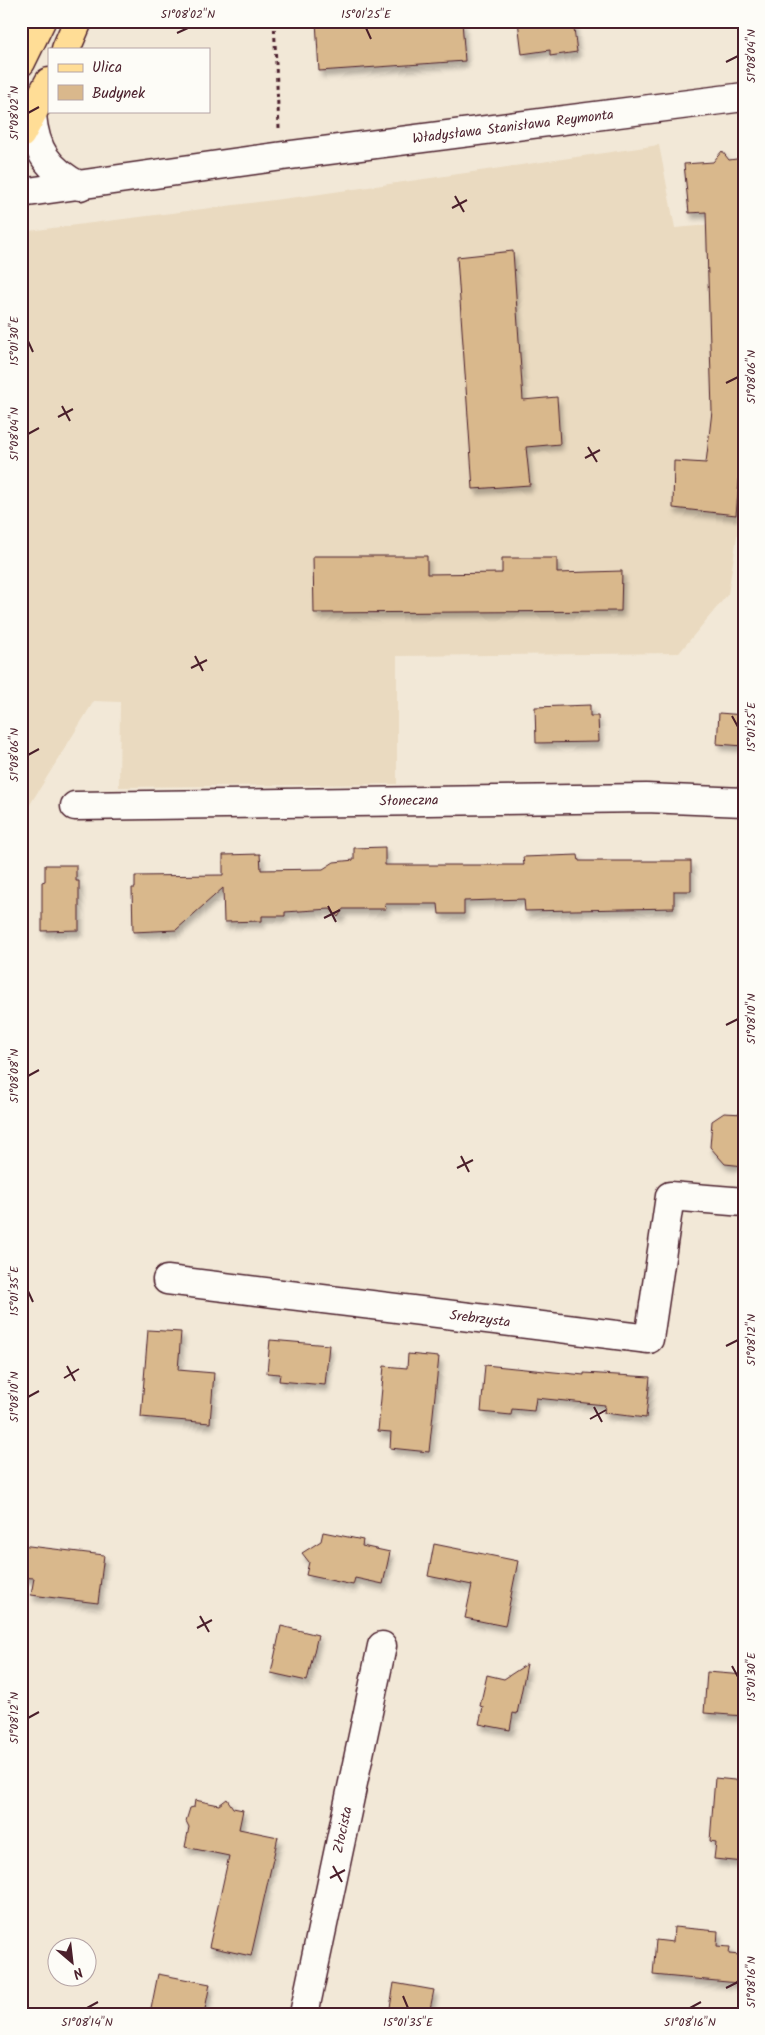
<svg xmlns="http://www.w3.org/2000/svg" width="765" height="2035" viewBox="0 0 765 2035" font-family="Kalam,sans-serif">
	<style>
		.built { fill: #eadac0 }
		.building { fill: #d9b88c; stroke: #4a1f2b; filter: url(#shadow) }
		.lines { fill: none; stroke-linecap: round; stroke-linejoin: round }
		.minor-casing { stroke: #4a1f2b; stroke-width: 31 }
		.major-casing { stroke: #4a1f2b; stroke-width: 31 }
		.path { stroke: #4a1f2b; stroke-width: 3; stroke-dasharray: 4 4; stroke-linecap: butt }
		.minor { stroke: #fdfcf7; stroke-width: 28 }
		.major { stroke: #ffdd96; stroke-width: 28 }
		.ticks { fill: none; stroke: #4a1f2b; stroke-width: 2 }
		.labels { text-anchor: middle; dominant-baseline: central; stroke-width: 5; stroke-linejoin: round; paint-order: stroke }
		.street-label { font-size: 14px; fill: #4a1f2b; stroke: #fdfcf7 }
		.neatline { fill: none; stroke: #4a1f2b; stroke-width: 2 }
		.ticks-label { font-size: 12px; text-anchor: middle; fill: #4a1f2b }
	</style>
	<defs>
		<filter id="shadow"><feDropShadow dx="3" dy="5.5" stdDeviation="2.5" flood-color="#0004"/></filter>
	</defs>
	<rect width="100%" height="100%" fill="#f2e8d7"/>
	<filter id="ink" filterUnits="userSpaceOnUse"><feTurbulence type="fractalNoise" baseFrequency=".02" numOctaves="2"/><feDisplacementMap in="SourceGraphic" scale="10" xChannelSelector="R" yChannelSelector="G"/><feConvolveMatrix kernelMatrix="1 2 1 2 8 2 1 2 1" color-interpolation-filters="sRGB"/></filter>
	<g filter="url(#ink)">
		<path class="built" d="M 659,145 L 675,228 L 744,222 L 744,492 L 728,594 L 679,653 L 397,656 L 397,784 L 119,787 L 120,702 L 94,701 L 21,819 L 21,232 L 313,195 Z"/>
		<g class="building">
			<path d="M 316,21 L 462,21 L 465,61 L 319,71 Z"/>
			<path d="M 518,21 L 573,21 L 577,52 L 550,56 L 550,50 L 522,54 Z"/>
			<path d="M 722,151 L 729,160 L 744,158 L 744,426 L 736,515 L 673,508 L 674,461 L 706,463 L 712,411 L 706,212 L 689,213 L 684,164 L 713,162 Z"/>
			<path d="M 513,251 L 523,400 L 557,397 L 560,444 L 526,447 L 530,485 L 473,489 L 457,257 Z"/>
			<path d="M 313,556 L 427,556 L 427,574 L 502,573 L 502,558 L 557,558 L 557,573 L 622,571 L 621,611 L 314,613 Z"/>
			<path d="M 590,705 L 590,716 L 598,716 L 599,742 L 536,743 L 535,707 Z"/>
			<path d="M 719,713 L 744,715 L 744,746 L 717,744 Z"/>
			<path d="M 385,847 L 385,865 L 524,865 L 523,857 L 578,855 L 579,861 L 691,861 L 691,891 L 674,891 L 674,908 L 525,911 L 524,899 L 464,901 L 464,914 L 439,914 L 438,904 L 385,904 L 386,909 L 343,909 L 338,917 L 330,909 L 285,912 L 285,916 L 262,916 L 262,921 L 224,922 L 223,888 L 176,930 L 133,932 L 132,888 L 135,888 L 135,876 L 223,875 L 223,855 L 260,854 L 261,870 L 323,869 L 334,862 L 354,860 L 354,848 Z"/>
			<path d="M 45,865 L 76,865 L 76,881 L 79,881 L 79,930 L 42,931 L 42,882 L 45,881 Z"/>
			<path d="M 724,1113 L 744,1114 L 744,1166 L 725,1164 L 710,1147 L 712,1121 Z"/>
			<path d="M 148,1330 L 181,1332 L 178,1370 L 214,1373 L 210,1423 L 141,1417 Z"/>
			<path d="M 270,1340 L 329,1345 L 325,1385 L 279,1381 L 280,1374 L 267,1373 Z"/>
			<path d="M 408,1354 L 439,1357 L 429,1452 L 390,1448 L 391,1432 L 378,1431 L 384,1366 L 407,1368 Z"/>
			<path d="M 485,1365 L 584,1375 L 584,1373 L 650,1377 L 646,1418 L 604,1413 L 605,1405 L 536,1398 L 534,1411 L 512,1409 L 511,1415 L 481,1412 Z"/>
			<path d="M 323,1532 L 363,1540 L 362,1546 L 390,1552 L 383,1584 L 355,1578 L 353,1585 L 306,1575 L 309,1562 L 302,1553 L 321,1541 Z"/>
			<path d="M 434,1544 L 518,1561 L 505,1626 L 465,1618 L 472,1585 L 428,1576 Z"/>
			<path d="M 21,1545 L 104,1555 L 98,1603 L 31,1595 L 34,1578 L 21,1577 Z"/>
			<path d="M 281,1626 L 318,1635 L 307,1681 L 271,1673 Z"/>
			<path d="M 527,1664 L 517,1714 L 513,1713 L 510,1730 L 479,1724 L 483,1707 L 480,1706 L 487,1675 L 504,1679 Z"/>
			<path d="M 707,1672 L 744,1675 L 744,1716 L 704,1713 Z"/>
			<path d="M 715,1778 L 744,1781 L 744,1862 L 714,1859 L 716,1842 L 710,1841 Z"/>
			<path d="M 227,1799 L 233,1808 L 243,1810 L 239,1829 L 278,1837 L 251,1956 L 209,1947 L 229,1856 L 185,1847 L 189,1827 L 186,1821 L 190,1808 L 194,1807 L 195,1800 L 219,1805 Z"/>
			<path d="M 674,1927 L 718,1931 L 717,1946 L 730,1947 L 729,1954 L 740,1955 L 738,1983 L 653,1975 L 656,1940 L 673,1942 Z"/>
			<path d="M 158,1974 L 210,1984 L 204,2014 L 150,2014 Z"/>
			<path d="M 394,1983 L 434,1990 L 429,2014 L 389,2014 Z"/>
		</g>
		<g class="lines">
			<defs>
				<g id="minor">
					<path d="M 32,115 C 35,150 48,170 80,186"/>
					<path d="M 21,193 L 283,156 L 744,97"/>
					<path d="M 75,806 L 646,798 L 744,802"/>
					<path d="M 167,1280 L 649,1339 L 670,1196 L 744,1202"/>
					<path d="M 304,2014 L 382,1646"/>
				</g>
				<g id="major">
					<path d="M 66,49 L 78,21"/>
					<path d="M 21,62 L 41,21"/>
					<path d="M 21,134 L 49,82"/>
				</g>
			</defs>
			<use href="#minor" class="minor-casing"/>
			<use href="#major" class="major-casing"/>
			<path class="path" d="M 274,21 L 279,128"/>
			<use href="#minor" class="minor"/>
			<use href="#major" class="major"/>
		</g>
	</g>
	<path class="ticks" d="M 366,28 L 371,39M 177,33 L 188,28M 726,62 L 738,56M 28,113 L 39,107M 455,196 L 464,212M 452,208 L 467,200M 28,341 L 33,352M 726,383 L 738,377M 62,406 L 70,421M 58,417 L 73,409M 28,434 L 39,428M 588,447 L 597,462M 585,458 L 600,450M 195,656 L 203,671M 191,668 L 207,660M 732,716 L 738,727M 28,755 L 39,749M 328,906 L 336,922M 324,918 L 340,910M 726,1025 L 738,1019M 28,1076 L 39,1070M 461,1156 L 469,1172M 457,1168 L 473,1160M 28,1291 L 33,1302M 726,1346 L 738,1340M 67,1366 L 75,1381M 64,1378 L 79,1369M 28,1397 L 39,1391M 594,1407 L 602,1422M 590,1419 L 606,1410M 200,1616 L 209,1632M 197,1628 L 212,1620M 732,1666 L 738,1677M 28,1718 L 39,1712M 333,1866 L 342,1882M 330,1878 L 345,1870M 726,1988 L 738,1982M 403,1996 L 408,2008M 87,2008 L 98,2002M 690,2008 L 701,2002"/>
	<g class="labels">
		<g class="street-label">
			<text transform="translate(513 127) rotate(-7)">Władysława Stanisława Reymonta</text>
			<text transform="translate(409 801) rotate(-1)">Słoneczna</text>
			<text transform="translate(480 1319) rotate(7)">Srebrzysta</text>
			<text transform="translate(343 1830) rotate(-78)">Złocista</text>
		</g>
	</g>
	<rect width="765" height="2035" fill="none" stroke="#fdfcf7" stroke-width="55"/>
	<rect x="48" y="48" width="162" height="65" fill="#fdfcf7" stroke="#b5a4a5"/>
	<rect x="58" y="64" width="25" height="8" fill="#ffdd96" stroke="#b5a4a5"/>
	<text x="92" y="72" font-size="15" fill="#4a1f2b">Ulica</text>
	<rect x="58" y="85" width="25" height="15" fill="#d9b88c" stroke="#b5a4a5"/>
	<text x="92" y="98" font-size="15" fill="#4a1f2b">Budynek</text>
	<g transform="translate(72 1962) rotate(152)"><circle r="24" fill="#fdfcf7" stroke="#b5a4a5"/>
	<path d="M0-4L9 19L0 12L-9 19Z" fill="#4a1f2b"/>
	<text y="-8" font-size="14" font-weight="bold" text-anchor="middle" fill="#4a1f2b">N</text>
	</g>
	<rect x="28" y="28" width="710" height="1980" class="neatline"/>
	<g class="ticks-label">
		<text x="188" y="18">51°08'02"N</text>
		<text x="366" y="18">15°01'25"E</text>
		<text transform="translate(751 56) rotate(-90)" y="4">51°08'04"N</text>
		<text transform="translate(14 113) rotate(-90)" y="4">51°08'02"N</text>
		<text transform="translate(14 341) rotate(-90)" y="4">15°01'30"E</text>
		<text transform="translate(751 377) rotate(-90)" y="4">51°08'06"N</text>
		<text transform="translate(14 434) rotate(-90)" y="4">51°08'04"N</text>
		<text transform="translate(751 727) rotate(-90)" y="4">15°01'25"E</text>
		<text transform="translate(14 755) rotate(-90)" y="4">51°08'06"N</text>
		<text transform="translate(751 1019) rotate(-90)" y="4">51°08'10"N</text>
		<text transform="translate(14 1076) rotate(-90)" y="4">51°08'08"N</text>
		<text transform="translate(14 1291) rotate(-90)" y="4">15°01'35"E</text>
		<text transform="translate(751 1340) rotate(-90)" y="4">51°08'12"N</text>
		<text transform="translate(14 1397) rotate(-90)" y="4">51°08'10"N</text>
		<text transform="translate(751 1677) rotate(-90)" y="4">15°01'30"E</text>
		<text transform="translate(14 1718) rotate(-90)" y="4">51°08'12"N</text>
		<text transform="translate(751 1982) rotate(-90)" y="4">51°08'16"N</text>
		<text x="87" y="2026">51°08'14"N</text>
		<text x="408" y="2026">15°01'35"E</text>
		<text x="690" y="2026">51°08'16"N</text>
	</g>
</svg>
